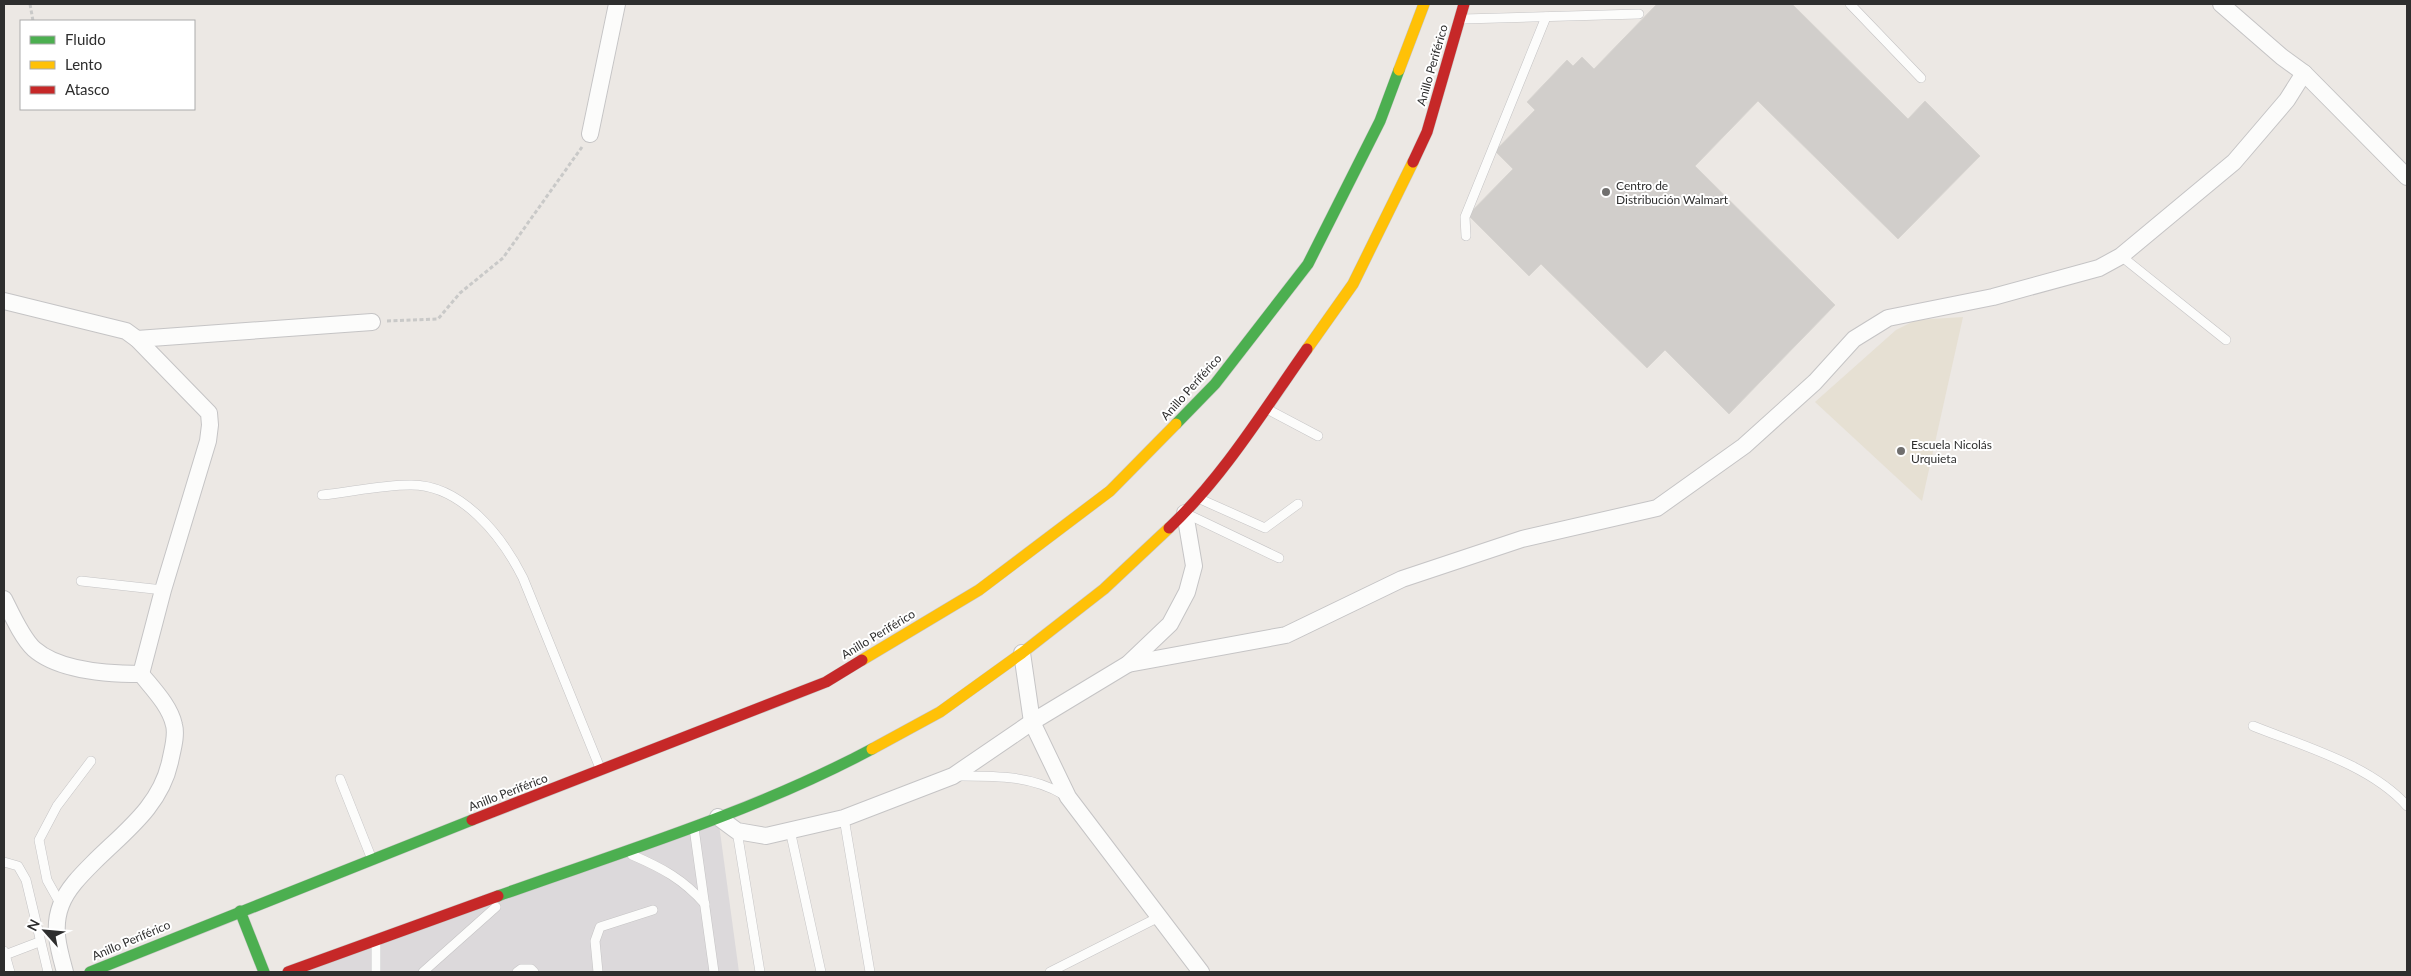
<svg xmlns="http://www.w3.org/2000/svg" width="2411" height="976" viewBox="0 0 2411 976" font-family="Lato,sans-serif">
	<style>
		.industrial { fill: #dcd9db }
		.education { fill: #e6e0d3 }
		.building { fill: #d1cecb; stroke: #d7d4d0 }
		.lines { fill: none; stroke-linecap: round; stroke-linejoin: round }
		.lane-casing { stroke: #c5c4c5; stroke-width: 10 }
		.street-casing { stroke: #c5c4c5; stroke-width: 18 }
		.fast-casing { stroke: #c6c5c4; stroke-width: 12 }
		.slow-casing { stroke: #c6c5c4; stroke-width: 12 }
		.jam-casing { stroke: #c6c5c4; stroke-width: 12 }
		.path { stroke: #c9c9c8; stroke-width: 3; stroke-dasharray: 4 2.5; stroke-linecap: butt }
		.lane { stroke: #fcfcfb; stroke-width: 9 }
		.street { stroke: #fcfcfb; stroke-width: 16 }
		.fast { stroke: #4caf50; stroke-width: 11 }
		.slow { stroke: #ffc107; stroke-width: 11 }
		.jam { stroke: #c62828; stroke-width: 11 }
		.poi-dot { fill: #706f6e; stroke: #fff; stroke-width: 2 }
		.labels { text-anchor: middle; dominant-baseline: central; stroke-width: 4; stroke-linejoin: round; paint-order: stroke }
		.street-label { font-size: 12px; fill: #2e2e2e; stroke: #fff }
		.poi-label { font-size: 12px; fill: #2e2e2e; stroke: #fff; text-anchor: start }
	</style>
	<rect width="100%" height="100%" fill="#ece8e4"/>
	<path class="industrial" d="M 718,817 L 739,972 L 288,972 Z"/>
	<path class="education" d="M 1963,317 L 1922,501 L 1815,402 L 1896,330 L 1916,320 Z"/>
	<path class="building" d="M 1657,4 L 1792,4 L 1908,119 L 1925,101 L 1980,156 L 1898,239 L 1758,101 L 1695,166 L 1835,305 L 1729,414 L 1665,350 L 1647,368 L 1541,264 L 1529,276 L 1468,215 L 1513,169 L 1495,151 L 1535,110 L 1527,102 L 1567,60 L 1573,66 L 1582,57 L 1594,69 Z"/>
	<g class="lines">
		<defs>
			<g id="lane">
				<path d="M 1850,4 L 1921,78"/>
				<path d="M 1463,19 L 1639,14"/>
				<path d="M 1466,236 L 1465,217 L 1546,17"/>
				<path d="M 2121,256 L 2226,340"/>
				<path d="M 1267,409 L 1318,436"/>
				<path d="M 322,495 C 351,492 381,485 410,485 C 461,484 502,536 523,578 L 600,768"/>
				<path d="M 1200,499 L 1265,528 L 1298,504"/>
				<path d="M 1187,514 L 1279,558"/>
				<path d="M 81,581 L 163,590"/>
				<path d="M 2253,726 C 2303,746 2371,765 2407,806"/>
				<path d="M 956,776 C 994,776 1031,775 1064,795"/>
				<path d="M 340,779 L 371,857"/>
				<path d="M 844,818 L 870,972"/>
				<path d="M 694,828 L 714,972"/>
				<path d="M 790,830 L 821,972"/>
				<path d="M 737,831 L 760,972"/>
				<path d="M 632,855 C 662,868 683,879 705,904"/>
				<path d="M 4,862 L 18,866 L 26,880 L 48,972"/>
				<path d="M 61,905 L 47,880 L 39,840 L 57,806 L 91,761"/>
				<path d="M 376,945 L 376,972"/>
				<path d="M 4,951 L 10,972"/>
				<path d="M 5,955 L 39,942"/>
				<path d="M 423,972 L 496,907"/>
				<path d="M 517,972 L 521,969 L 531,969 L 534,972"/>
				<path d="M 598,972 L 595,941 L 600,927 L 653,910"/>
				<path d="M 1050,972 L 1159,917"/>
			</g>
			<g id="street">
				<path d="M 2221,4 L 2282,57 L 2304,73 L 2407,177"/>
				<path d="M 590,134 L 617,4"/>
				<path d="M 4,301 L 126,331 L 137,339 L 209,413 L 210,425 L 208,441 L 163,590 L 141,674"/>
				<path d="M 137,339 L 372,322"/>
				<path d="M 4,599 C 11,613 22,638 34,649 C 59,671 108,674 141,674 C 153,689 170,706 174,725 C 177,736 172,751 170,762 C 160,807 124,832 93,863 C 81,875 67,889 61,905 C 52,928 59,950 65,972"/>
				<path d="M 1022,653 L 1032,722 L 1068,797 L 1201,972"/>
				<path d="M 1128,664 L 1286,635 L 1402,579 L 1522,539 L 1657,508 L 1744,446 L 1815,382 L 1854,339 L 1888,318 L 1993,297 L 2099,268 L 2121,256 L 2234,162 L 2287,100 L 2304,73"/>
				<path d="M 718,817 L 737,831 L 766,836 L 844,818 L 953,776 L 1032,722 L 1128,664 L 1170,624 L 1187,592 L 1194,566 L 1185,513"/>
			</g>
			<g id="fast">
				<path d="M 1176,424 L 1215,384 L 1308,264 L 1380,121 L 1399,70"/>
				<path d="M 498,896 C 624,851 754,812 872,749"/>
				<path d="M 240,911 L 264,972"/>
				<path d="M 90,972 L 472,820"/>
			</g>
			<g id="slow">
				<path d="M 1399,70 L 1424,4"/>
				<path d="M 1307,349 L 1353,284 L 1413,162"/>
				<path d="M 862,660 L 979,590 L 1110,491 L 1176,424"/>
				<path d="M 872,749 L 940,712 L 1022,653 L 1104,589 L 1169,528"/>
			</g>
			<g id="jam">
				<path d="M 1413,162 L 1427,132 L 1464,4"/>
				<path d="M 1169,528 C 1223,477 1264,410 1307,349"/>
				<path d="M 472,820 L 826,682 L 862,660"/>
				<path d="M 288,972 L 498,896"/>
			</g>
		</defs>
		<use href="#lane" class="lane-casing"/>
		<use href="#street" class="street-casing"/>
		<use href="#fast" class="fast-casing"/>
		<use href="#slow" class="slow-casing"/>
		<use href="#jam" class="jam-casing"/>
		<g class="path">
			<path d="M 30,4 L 33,21"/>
			<path d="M 387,321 L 438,319 L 460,293 L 503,258 L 582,147"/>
		</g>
		<use href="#lane" class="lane"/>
		<use href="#street" class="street"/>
		<use href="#fast" class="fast"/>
		<use href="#slow" class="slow"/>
		<use href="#jam" class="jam"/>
	</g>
	<g class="poi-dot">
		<circle cx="1606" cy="192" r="5"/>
		<circle cx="1901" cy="451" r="5"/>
	</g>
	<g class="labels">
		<g class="street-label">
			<text transform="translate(1432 65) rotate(-74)">Anillo Periférico</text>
			<text transform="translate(1191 387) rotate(-48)">Anillo Periférico</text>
			<text transform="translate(878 634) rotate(-31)">Anillo Periférico</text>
			<text transform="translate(508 792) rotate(-21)">Anillo Periférico</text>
			<text transform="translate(131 940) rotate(-23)">Anillo Periférico</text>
		</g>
		<g class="poi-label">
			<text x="1616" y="185">Centro de<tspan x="1616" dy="14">Distribución Walmart</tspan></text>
			<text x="1911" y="444">Escuela Nicolás<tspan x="1911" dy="14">Urquieta</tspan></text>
		</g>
	</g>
	<rect width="2411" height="976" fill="none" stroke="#2e2e2e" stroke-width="10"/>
	<rect x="20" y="20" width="175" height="90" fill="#ffffff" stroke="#ababab"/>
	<rect x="30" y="36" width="25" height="8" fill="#4caf50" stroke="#ababab"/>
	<text x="65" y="45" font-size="15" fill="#2e2e2e">Fluido</text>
	<rect x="30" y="61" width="25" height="8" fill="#ffc107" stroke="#ababab"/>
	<text x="65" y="70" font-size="15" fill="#2e2e2e">Lento</text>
	<rect x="30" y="86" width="25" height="8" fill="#c62828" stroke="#ababab"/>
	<text x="65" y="95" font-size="15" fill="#2e2e2e">Atasco</text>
	<g transform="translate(45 931) rotate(297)" stroke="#ffffff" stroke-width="4" paint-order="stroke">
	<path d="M0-4L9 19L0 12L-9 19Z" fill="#2e2e2e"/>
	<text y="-8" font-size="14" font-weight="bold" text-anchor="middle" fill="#2e2e2e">N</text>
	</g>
</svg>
